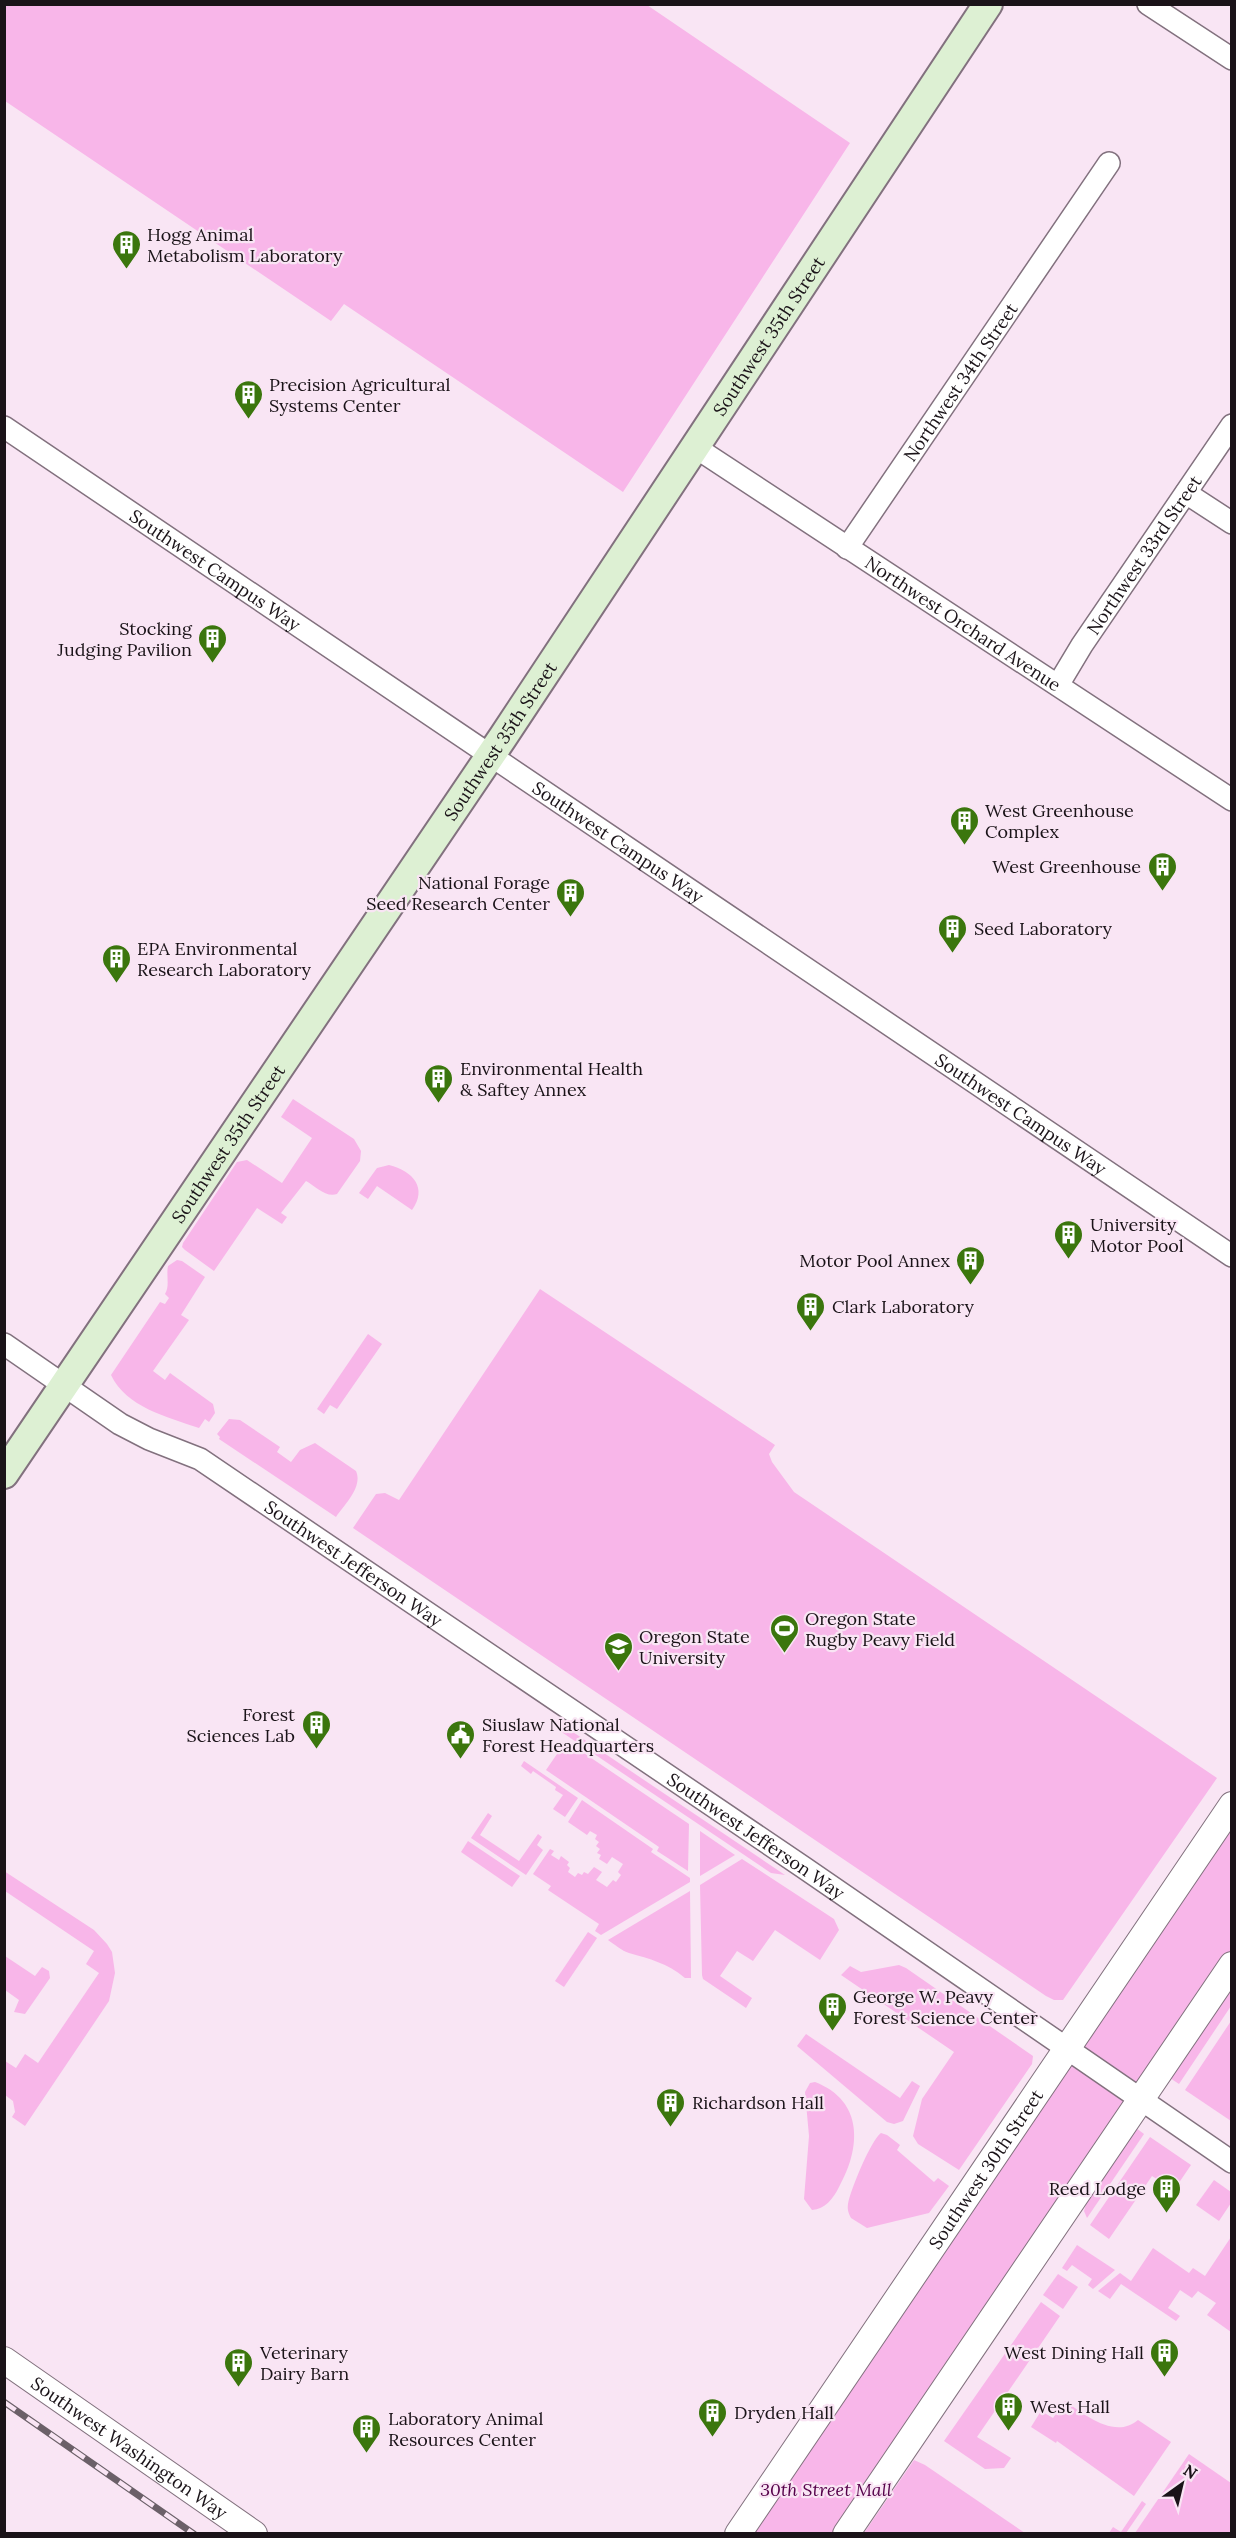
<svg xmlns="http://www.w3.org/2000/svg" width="1236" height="2538" viewBox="0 0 1236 2538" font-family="Lora,serif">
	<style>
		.green { fill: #f8b6e9 }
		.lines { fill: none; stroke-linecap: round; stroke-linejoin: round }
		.minor-casing { stroke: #82717e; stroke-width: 24 }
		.tertiary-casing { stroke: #82717e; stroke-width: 28 }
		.secondary-casing { stroke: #82717e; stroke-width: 32 }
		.minor { stroke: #fff; stroke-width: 21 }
		.tertiary { stroke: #fff; stroke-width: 26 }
		.secondary { stroke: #ddf0d3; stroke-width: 28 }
		.rail-casing { stroke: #6b6068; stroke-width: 7 }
		.rail { stroke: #f9e5f4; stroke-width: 4.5; stroke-dasharray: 14; stroke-linecap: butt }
		.labels { text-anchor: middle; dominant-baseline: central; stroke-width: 4.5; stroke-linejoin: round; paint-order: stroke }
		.poi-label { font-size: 18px; fill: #1a1318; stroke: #f9e5f4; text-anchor: start }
		.street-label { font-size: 18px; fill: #1a1318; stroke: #f9e5f4 }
		.park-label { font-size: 18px; font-style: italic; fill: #55014a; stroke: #f9e5f4 }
	</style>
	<rect width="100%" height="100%" fill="#f9e5f4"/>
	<g class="green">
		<path d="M 4,5 L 647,5 L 850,143 L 623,492 L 344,304 L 331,321 L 5,101 Z"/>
		<path d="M 293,1099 L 354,1139 L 361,1151 L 360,1161 L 337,1194 C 326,1198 315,1186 306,1181 L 281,1213 L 287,1217 L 282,1224 L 257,1208 L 214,1271 L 185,1250 L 182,1247 L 183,1243 L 237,1162 L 247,1160 L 282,1183 L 312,1138 L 281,1117 Z"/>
		<path d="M 389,1165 C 413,1171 428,1188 412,1210 L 377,1186 L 368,1199 L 359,1193 L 377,1168 Z"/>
		<path d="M 177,1260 L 182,1261 L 205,1277 L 181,1315 L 189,1320 L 153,1371 L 165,1380 L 170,1373 L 213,1404 L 215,1413 L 209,1422 L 205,1419 L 199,1428 C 167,1417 126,1407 111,1375 L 160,1302 L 165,1304 L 169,1298 L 165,1294 C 170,1286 166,1275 168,1266 Z"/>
		<path d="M 540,1289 L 775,1445 L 769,1454 L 772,1462 L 794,1492 L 1217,1778 L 1063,2000 L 1054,2000 L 1046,1996 L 353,1528 L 376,1494 L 385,1493 L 399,1500 Z"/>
		<path d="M 368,1334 L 382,1344 L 337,1409 L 330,1405 L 324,1414 L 317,1409 Z"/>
		<path d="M 229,1419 L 240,1420 L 280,1447 L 277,1452 L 291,1462 L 300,1450 L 315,1443 L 356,1471 C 363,1487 345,1504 336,1517 L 219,1439 L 220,1437 L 217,1434 Z"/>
		<path d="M 565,1728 L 567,1728 L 785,1875 L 771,1873 L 560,1731 Z"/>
		<path d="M 566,1741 L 689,1824 L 688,1871 L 657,1851 L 659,1847 L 546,1770 Z"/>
		<path d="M 524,1761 L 578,1798 L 565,1817 L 553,1809 L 563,1795 L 555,1790 L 556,1787 L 533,1771 L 531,1774 L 521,1766 Z"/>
		<path d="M 582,1800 L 653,1849 L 651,1852 L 690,1878 L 690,1882 L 601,1935 L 595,1931 L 599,1924 L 548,1890 L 551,1886 L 533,1874 L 550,1849 L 554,1851 L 551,1855 L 559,1860 L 561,1856 L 569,1862 L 567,1865 L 570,1868 L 568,1872 L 575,1877 L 578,1873 L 582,1875 L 584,1872 L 588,1874 L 594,1867 L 602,1872 L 596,1880 L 607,1887 L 613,1880 L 616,1882 L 621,1875 L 618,1872 L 623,1864 L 612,1857 L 607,1864 L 599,1859 L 601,1855 L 597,1853 L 600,1849 L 596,1846 L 599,1842 L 595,1839 L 597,1835 L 590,1831 L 587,1835 L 568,1822 Z"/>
		<path d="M 488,1813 L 492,1816 L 480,1835 L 519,1861 L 538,1834 L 542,1837 L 537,1845 L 543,1850 L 526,1875 L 471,1838 Z"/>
		<path d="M 1231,1826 L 1232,1956 L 839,2533 L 752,2534 Z"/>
		<path d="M 700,1831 L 735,1855 L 700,1876 Z"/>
		<path d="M 468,1841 L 520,1876 L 512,1887 L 461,1852 Z"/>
		<path d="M 742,1859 L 834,1919 L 839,1930 L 820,1960 L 775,1930 L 753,1961 L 737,1951 L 720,1976 L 752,1998 L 746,2008 L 703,1979 L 702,1975 L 700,1885 Z"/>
		<path d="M 4,1871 L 94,1930 L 107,1944 L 112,1952 L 115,1973 L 109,2001 L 25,2126 L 12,2117 L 15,2112 L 13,2101 L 5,2095 L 5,2061 L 16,2068 L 25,2054 L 38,2063 L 99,1973 L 86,1964 L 94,1951 L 5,1891 Z"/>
		<path d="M 690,1891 L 691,1978 L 685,1978 C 667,1963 650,1959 629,1953 C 622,1951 614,1944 608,1940 Z"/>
		<path d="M 588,1932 L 597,1938 L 564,1987 L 555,1981 Z"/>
		<path d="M 5,1956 L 35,1976 L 42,1967 L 49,1971 L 50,1978 L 25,2014 L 14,2012 L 19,2000 L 5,1990 Z"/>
		<path d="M 899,1965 L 906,1968 L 1033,2056 L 1032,2064 L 959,2170 L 918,2144 L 913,2136 L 922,2099 L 954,2052 L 841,1975 L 850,1966 L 861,1972 Z"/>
		<path d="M 1231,1988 L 1231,2006 L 1179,2084 L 1170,2078 Z"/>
		<path d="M 1231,2021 L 1231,2121 L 1185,2090 Z"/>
		<path d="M 806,2034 L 900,2098 L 912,2081 L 920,2086 L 903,2121 L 894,2124 L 887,2122 L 797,2046 Z"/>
		<path d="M 815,2082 C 864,2101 861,2148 839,2187 C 833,2199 825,2209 812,2210 L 804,2199 L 809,2136 L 805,2092 L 810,2083 Z"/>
		<path d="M 1136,2128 L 1144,2134 L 1087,2218 L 1084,2211 L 1087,2201 Z"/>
		<path d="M 881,2133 L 887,2135 L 900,2145 L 897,2150 L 934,2182 L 938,2178 L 949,2186 L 929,2213 L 867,2228 L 851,2218 C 849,2214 847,2210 848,2204 C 850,2191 871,2140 881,2133 Z"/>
		<path d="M 1150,2137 L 1191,2165 L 1174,2190 L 1152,2176 L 1109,2239 L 1090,2225 Z"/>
		<path d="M 1214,2180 L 1231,2192 L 1231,2203 L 1219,2221 L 1196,2205 Z"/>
		<path d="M 1231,2237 L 1231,2332 L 1207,2315 L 1216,2303 L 1198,2291 L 1192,2298 L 1180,2290 L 1168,2308 L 1180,2316 L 1176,2321 L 1121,2284 L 1110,2299 L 1098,2291 L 1120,2273 L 1131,2281 L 1153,2248 L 1189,2273 L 1193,2268 L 1205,2276 Z"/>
		<path d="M 1077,2245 L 1115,2270 L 1093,2289 L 1088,2285 L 1092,2279 L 1072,2265 L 1067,2271 L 1062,2268 Z"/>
		<path d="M 1058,2274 L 1078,2287 L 1063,2309 L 1043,2295 Z"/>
		<path d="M 1041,2302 L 1060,2316 L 977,2437 L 1011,2458 L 1004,2468 L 985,2469 L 944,2441 Z"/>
		<path d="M 1065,2401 C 1084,2414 1115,2440 1138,2420 L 1171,2442 L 1134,2496 L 1057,2441 L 1056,2443 L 1031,2427 L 1041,2411 L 1053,2418 Z"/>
		<path d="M 1189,2454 L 1231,2483 L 1231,2533 L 1135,2533 Z"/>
		<path d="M 914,2460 L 925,2465 L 1025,2533 L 864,2533 Z"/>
		<path d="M 1142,2501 L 1146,2504 L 1126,2533 L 1109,2533 L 1113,2527 L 1121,2532 Z"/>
	</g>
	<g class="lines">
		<defs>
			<g id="minor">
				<path d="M 1148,4 L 1232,59"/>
				<path id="s1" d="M 4,427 L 1232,1256"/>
				<path id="s2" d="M 695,447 L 1232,800"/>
				<path d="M 1186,493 L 1232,523"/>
				<path id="s3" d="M 847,548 L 1109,163"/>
				<path id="s4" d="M 1058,685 L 1082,645 L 1232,425"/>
				<path id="s5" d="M 4,1344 L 120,1424 L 149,1439 L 200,1459 L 803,1867 L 1232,2162"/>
			</g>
			<g id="tertiary">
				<path id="s6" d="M 4,2360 L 254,2534"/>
				<path id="s7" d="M 738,2534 L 1232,1805"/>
				<path d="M 846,2534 L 1232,1965"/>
			</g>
			<g id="secondary">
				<path id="s8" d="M 4,1474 L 503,737 L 988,4"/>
			</g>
		</defs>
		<use href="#minor" class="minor-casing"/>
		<use href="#tertiary" class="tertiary-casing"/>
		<use href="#secondary" class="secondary-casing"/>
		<use href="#minor" class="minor"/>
		<use href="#tertiary" class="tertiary"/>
		<use href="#secondary" class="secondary"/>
		<defs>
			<path id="rail" d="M 4,2402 L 194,2534"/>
		</defs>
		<use href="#rail" class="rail-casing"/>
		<use href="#rail" class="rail"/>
	</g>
	<defs>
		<symbol id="building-pin" viewBox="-11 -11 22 30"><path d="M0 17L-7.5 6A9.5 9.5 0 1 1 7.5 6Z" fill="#3b760d" stroke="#f9e5f4"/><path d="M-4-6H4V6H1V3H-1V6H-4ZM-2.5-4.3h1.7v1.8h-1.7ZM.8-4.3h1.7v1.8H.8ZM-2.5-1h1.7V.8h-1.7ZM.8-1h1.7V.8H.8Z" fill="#fff"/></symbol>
		<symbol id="stadium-pin" viewBox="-11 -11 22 30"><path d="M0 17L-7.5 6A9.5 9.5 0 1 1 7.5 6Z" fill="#3b760d" stroke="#f9e5f4"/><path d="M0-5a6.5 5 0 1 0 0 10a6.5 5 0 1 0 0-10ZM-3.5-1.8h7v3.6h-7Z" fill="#fff"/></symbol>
		<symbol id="university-pin" viewBox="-11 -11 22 30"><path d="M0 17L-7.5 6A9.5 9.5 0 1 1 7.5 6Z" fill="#3b760d" stroke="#f9e5f4"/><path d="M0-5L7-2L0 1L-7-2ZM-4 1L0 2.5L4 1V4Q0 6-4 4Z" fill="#fff"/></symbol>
		<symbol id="civic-pin" viewBox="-11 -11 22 30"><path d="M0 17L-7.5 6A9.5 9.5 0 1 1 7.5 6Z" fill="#3b760d" stroke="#f9e5f4"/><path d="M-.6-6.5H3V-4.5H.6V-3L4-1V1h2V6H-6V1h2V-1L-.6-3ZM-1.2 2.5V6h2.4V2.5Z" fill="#fff"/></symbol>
	</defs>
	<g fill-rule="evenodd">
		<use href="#building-pin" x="110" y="228" width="33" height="45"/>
		<use href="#building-pin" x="232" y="378" width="33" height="45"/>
		<use href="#building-pin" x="196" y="622" width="33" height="45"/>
		<use href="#building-pin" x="948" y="804" width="33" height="45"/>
		<use href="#building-pin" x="1146" y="850" width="33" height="45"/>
		<use href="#building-pin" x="554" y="876" width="33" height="45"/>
		<use href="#building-pin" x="936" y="912" width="33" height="45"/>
		<use href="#building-pin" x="100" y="942" width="33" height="45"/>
		<use href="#building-pin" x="422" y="1062" width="33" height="45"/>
		<use href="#building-pin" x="1052" y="1218" width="33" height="45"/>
		<use href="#building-pin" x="954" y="1244" width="33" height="45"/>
		<use href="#building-pin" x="794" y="1290" width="33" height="45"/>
		<use href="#stadium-pin" x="768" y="1612" width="33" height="45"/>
		<use href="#university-pin" x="602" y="1630" width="33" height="45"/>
		<use href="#building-pin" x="300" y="1708" width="33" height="45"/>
		<use href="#civic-pin" x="444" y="1718" width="33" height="45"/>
		<use href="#building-pin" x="816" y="1990" width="33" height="45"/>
		<use href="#building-pin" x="654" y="2086" width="33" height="45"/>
		<use href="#building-pin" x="1150" y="2172" width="33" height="45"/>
		<use href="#building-pin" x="1148" y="2336" width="33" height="45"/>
		<use href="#building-pin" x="222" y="2346" width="33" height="45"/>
		<use href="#building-pin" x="992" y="2390" width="33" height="45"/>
		<use href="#building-pin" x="696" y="2396" width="33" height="45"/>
		<use href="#building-pin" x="350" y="2412" width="33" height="45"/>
	</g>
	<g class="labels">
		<g class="poi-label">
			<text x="147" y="234">Hogg Animal<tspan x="147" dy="21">Metabolism Laboratory</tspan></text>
			<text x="269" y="384">Precision Agricultural<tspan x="269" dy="21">Systems Center</tspan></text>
			<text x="192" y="628" text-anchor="end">Stocking<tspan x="192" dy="21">Judging Pavilion</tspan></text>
			<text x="985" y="810">West Greenhouse<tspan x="985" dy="21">Complex</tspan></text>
			<text x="1141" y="866" text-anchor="end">West Greenhouse</text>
			<text x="550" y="882" text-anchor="end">National Forage<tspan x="550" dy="21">Seed Research Center</tspan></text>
			<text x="974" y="928">Seed Laboratory</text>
			<text x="137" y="948">EPA Environmental<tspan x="137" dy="21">Research Laboratory</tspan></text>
			<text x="460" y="1068">Environmental Health<tspan x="460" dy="21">&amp; Saftey Annex</tspan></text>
			<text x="1090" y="1224">University<tspan x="1090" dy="21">Motor Pool</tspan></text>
			<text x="950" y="1260" text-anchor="end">Motor Pool Annex</text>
			<text x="832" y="1306">Clark Laboratory</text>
			<text x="805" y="1618">Oregon State<tspan x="805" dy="21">Rugby Peavy Field</tspan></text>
			<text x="639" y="1636">Oregon State<tspan x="639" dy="21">University</tspan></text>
			<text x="295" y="1714" text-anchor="end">Forest<tspan x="295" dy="21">Sciences Lab</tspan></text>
			<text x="482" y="1724">Siuslaw National<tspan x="482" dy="21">Forest Headquarters</tspan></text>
			<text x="853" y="1996">George W. Peavy<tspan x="853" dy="21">Forest Science Center</tspan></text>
			<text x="692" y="2102">Richardson Hall</text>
			<text x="1146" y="2188" text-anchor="end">Reed Lodge</text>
			<text x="260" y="2352">Veterinary<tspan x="260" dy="21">Dairy Barn</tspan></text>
			<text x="1144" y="2352" text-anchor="end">West Dining Hall</text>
			<text x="1030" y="2406">West Hall</text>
			<text x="734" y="2412">Dryden Hall</text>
			<text x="388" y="2418">Laboratory Animal<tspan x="388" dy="21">Resources Center</tspan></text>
		</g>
		<g class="street-label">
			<text stroke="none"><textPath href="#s8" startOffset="1371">Southwest 35th Street</textPath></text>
			<text stroke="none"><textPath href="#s3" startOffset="201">Northwest 34th Street</textPath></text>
			<text stroke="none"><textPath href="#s4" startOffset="156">Northwest 33rd Street</textPath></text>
			<text stroke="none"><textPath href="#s1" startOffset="255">Southwest Campus Way</textPath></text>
			<text stroke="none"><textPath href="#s2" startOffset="321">Northwest Orchard Avenue</textPath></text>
			<text stroke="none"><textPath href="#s8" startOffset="885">Southwest 35th Street</textPath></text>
			<text stroke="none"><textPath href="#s1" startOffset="741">Southwest Campus Way</textPath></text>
			<text stroke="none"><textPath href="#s1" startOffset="1227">Southwest Campus Way</textPath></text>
			<text stroke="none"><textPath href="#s8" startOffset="399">Southwest 35th Street</textPath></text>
			<text stroke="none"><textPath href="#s5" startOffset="414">Southwest Jefferson Way</textPath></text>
			<text stroke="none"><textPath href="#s5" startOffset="900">Southwest Jefferson Way</textPath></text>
			<text stroke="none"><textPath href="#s7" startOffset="441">Southwest 30th Street</textPath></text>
			<text stroke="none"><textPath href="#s6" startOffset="153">Southwest Washington Way</textPath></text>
		</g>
		<g class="park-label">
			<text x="826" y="2489">30th Street Mall</text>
		</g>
	</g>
	<rect width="1236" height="2538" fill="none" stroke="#1a1318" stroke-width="12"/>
	<g transform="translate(1182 2484) rotate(34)" stroke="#f9e5f4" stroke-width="4.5" paint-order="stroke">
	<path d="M0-4.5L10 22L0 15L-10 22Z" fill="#1a1318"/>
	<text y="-9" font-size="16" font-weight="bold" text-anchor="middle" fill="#1a1318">N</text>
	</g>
</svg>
